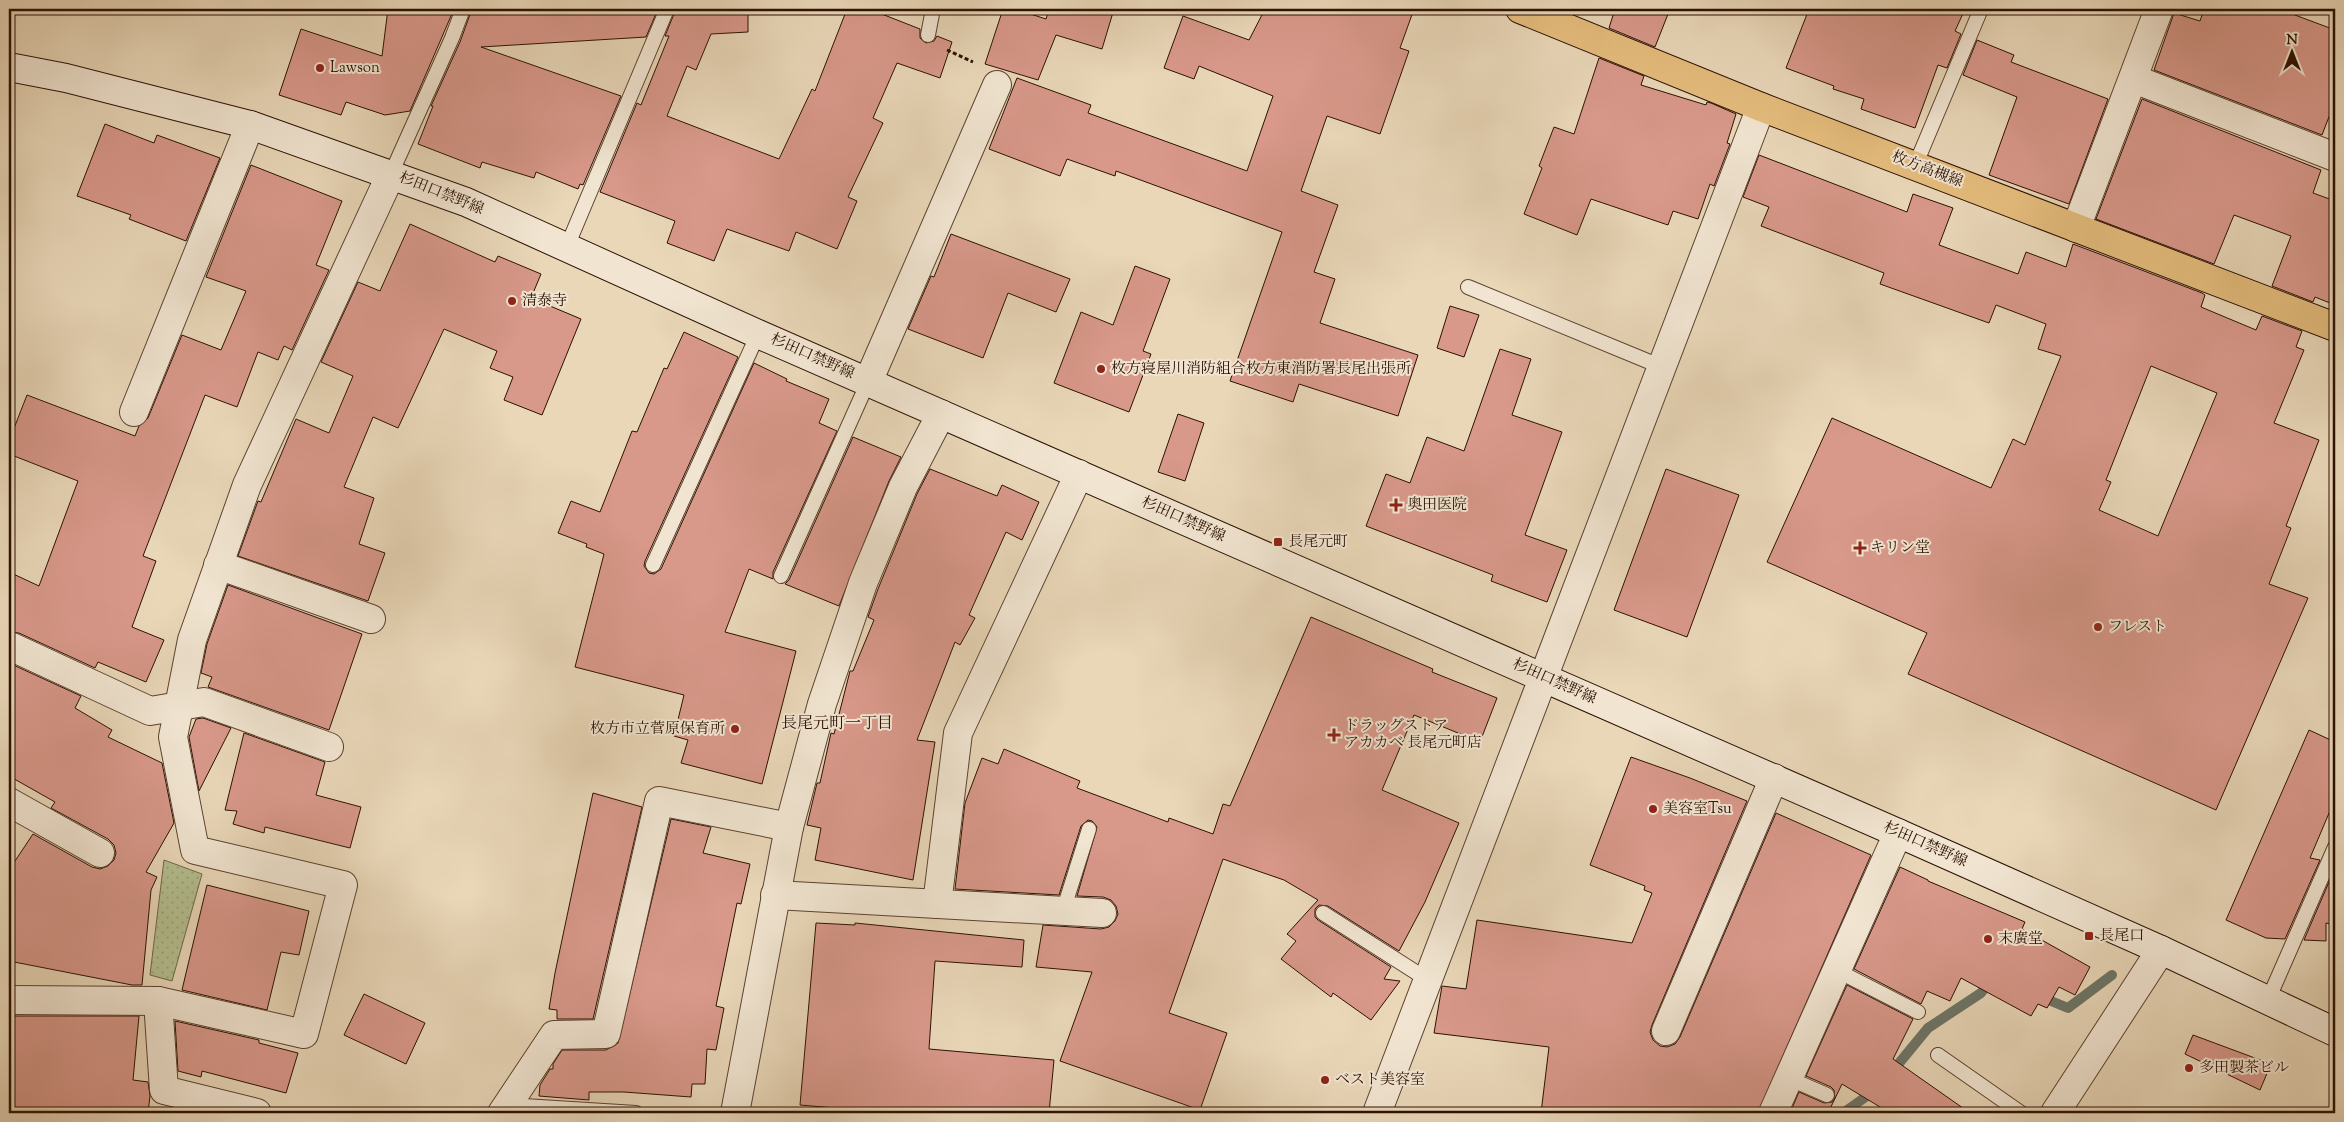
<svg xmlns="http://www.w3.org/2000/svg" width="2344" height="1122" viewBox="0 0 2344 1122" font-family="'Sorts Mill Goudy','Noto Serif JP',serif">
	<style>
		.grass { fill: url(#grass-dots); stroke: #70684a }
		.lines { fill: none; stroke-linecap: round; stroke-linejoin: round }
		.stream { stroke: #6d7669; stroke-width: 10 }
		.building { fill: #d8988a; stroke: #2d1103; fill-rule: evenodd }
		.lane-casing { stroke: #5c4230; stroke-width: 16 }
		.street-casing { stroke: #5c4230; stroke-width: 30 }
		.secondary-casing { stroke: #2d1103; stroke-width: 30 }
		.primary-casing { stroke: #2d1103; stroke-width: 30 }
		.path { stroke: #2d1103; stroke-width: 3; stroke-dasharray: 4 2.5; stroke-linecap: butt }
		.lane { stroke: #f1e5d1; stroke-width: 14 }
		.street { stroke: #f1e5d1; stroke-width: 28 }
		.secondary { stroke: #f1e5d1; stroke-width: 28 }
		.primary { stroke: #e4bc7c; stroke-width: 28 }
		.poi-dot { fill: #8f2418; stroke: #f1e5d1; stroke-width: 2 }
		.labels { text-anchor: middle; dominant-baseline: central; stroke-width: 4; stroke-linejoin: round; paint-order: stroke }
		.poi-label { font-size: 15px; fill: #2d1103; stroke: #f1e5d1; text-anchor: start }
		.street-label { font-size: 15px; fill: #2d1103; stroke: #f1e5d1 }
		.neighbourhood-label { font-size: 16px; fill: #2d1103; stroke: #f1e5d1 }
	</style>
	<defs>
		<pattern id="grass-dots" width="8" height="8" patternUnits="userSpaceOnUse" patternTransform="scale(1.25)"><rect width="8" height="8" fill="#b4bf90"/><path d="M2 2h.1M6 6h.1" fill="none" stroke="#9ba37b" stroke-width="1.8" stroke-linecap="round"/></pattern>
	</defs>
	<rect width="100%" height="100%" fill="#e9d7b8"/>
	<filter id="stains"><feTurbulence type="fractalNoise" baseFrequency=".004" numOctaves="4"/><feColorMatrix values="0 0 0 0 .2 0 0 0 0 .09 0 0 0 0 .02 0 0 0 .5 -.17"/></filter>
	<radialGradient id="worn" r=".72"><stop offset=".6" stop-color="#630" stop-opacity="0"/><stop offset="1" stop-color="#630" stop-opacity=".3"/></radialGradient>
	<path class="grass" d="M 164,860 L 202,874 L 172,981 L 150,975 Z"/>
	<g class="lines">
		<g class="stream">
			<path d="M 2039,996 L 2068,1008 L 2112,975"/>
			<path d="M 1891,1073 L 1928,1028 L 1981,993 L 1991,980"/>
			<path d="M 1843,1113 L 1874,1091"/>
		</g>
	</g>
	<g class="building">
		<path d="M 388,9 L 454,9 L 410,111 L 385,115 L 346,102 L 341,115 L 279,95 L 301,29 L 382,56 Z"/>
		<path d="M 472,9 L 658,9 L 646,37 L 481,47 L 621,96 L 583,185 L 580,184 L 578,189 L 536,172 L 534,178 L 482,162 L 480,168 L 418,144 L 433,106 L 431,106 L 460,42 Z"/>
		<path d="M 676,9 L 748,9 L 748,32 L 711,34 L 696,70 L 687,66 L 667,116 L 779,159 L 812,89 L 815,91 L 847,9 L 869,9 L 920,29 L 920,38 L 926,43 L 934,41 L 937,36 L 952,42 L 940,78 L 897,63 L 873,118 L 883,123 L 848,197 L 857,201 L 837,249 L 796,232 L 789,251 L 727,229 L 714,261 L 667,243 L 675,221 L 600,192 L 637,103 L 641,105 L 669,36 L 665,36 Z"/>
		<path d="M 1003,9 L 1015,9 L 1046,19 L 1049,9 L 1114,9 L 1102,49 L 1056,35 L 1038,80 L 985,64 Z"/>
		<path d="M 1265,9 L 1414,9 L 1400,48 L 1409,51 L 1380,134 L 1327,116 L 1301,191 L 1338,205 L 1314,272 L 1335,279 L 1320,323 L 1418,355 L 1398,416 L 1299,384 L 1293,402 L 1230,381 L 1282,232 L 1116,171 L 1115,176 L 1067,159 L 1060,176 L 989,149 L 1017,78 L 1091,105 L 1088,113 L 1247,171 L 1273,96 L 1199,66 L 1194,79 L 1164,68 L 1183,16 L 1249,40 Z"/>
		<path d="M 1615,9 L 1670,9 L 1655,47 L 1609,28 Z"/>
		<path d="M 1809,9 L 1965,9 L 1955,31 L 1961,34 L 1947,68 L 1938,65 L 1915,128 L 1861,109 L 1864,99 L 1833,89 L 1834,86 L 1786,68 Z"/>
		<path d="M 2204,9 L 2279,9 L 2335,30 L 2335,101 L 2322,135 L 2154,70 L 2174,13 L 2200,21 Z"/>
		<path d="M 1977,40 L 2014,55 L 2011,62 L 2108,99 L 2069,204 L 1989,175 L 2017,97 L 1963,75 Z"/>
		<path d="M 1599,58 L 1644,76 L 1641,85 L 1706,105 L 1707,102 L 1711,103 L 1736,114 L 1727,143 L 1730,144 L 1714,186 L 1710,184 L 1698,219 L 1673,211 L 1668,225 L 1591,199 L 1577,235 L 1524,214 L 1542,168 L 1539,166 L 1554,127 L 1574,134 Z"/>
		<path d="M 2142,99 L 2321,170 L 2313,193 L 2335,201 L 2335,305 L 2315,297 L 2313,302 L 2272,286 L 2291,236 L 2234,215 L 2214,264 L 2096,219 Z"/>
		<path d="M 105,124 L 154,143 L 157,135 L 220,158 L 186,241 L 129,219 L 131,215 L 77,196 Z"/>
		<path d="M 1759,155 L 1907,212 L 1913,194 L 1953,208 L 1939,245 L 2018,274 L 2026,252 L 2066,267 L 2073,244 L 2202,293 L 2205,295 L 2201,307 L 2256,330 L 2262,316 L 2302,331 L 2296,347 L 2304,350 L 2274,423 L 2319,440 L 2286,526 L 2291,528 L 2269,584 L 2308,598 L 2216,810 L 1908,674 L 1927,633 L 1767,562 L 1832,418 L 1991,488 L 2013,439 L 2025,445 L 2061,356 L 2038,349 L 2046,324 L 1996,305 L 1989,323 L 1880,284 L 1884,273 L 1761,226 L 1769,207 L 1743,197 ZM 2151,366 L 2217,393 L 2158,536 L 2099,510 L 2111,482 L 2106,480 Z"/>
		<path d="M 251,165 L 342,201 L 316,265 L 329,270 L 292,350 L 284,346 L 278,360 L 258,352 L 237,407 L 205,395 L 143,556 L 156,561 L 132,627 L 164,640 L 146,682 L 98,662 L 95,668 L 19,633 L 9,632 L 9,572 L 39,586 L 78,481 L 9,454 L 9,441 L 27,395 L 135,436 L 139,426 L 148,418 L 182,335 L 221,350 L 246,291 L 206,277 Z"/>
		<path d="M 410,224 L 495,262 L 498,256 L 541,274 L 531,298 L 581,319 L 542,415 L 504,400 L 513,377 L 490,368 L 497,351 L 444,329 L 398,428 L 373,417 L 344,487 L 374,498 L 359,544 L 385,553 L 368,601 L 238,556 L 258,501 L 261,502 L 296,419 L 329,433 L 353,376 L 321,362 L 358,282 L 380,291 Z"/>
		<path d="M 951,234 L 1070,279 L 1056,312 L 1008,293 L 983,358 L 908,329 L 931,276 L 934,277 Z"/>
		<path d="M 1135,266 L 1170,279 L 1143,351 L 1151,354 L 1129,412 L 1054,383 L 1081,312 L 1113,325 Z"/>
		<path d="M 1450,306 L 1479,315 L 1464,357 L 1437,348 Z"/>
		<path d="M 684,332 L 738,357 L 645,561 L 644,566 L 649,573 L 654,574 L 661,569 L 754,363 L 787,379 L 786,381 L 829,399 L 819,423 L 837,431 L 773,572 L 773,579 L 749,569 L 725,632 L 796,651 L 762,784 L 681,763 L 688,740 L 674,736 L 684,695 L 575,667 L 604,554 L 586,547 L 587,544 L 558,533 L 571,501 L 600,512 L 632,431 L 637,432 L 664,368 L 667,369 Z"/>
		<path d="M 1500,349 L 1531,359 L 1512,415 L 1562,432 L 1525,535 L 1567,550 L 1547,602 L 1491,581 L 1493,575 L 1366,526 L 1386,474 L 1410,483 L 1427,437 L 1464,451 Z"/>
		<path d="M 1178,414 L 1204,423 L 1185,481 L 1158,472 Z"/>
		<path d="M 853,437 L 901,457 L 889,481 L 839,606 L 785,584 L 789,580 Z"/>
		<path d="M 930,469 L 997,496 L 1002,485 L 1039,502 L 1022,540 L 1006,532 L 969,615 L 975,618 L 960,645 L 955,642 L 917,740 L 935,742 L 913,880 L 815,860 L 821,828 L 807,825 L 817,783 L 820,783 L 831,733 L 834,734 L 850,671 L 853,671 L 874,620 L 868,617 L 878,589 L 917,494 Z"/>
		<path d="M 1666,469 L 1739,495 L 1687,637 L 1614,610 Z"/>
		<path d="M 228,585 L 362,634 L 329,730 L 208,687 L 212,677 L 201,673 L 207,644 Z"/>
		<path d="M 1311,617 L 1433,669 L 1432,672 L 1497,698 L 1480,742 L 1414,715 L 1382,790 L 1459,823 L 1425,902 L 1399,951 L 1328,906 L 1319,905 L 1315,909 L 1315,917 L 1318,920 L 1391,967 L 1384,979 L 1400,981 L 1371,1020 L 1333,993 L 1331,997 L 1281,959 L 1296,941 L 1287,934 L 1318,900 L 1284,880 L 1223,859 L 1169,1013 L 1227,1033 L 1200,1110 L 1060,1061 L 1092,972 L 1036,967 L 1043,925 L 1101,929 L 1109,927 L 1115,921 L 1118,914 L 1116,906 L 1111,900 L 1103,897 L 1077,896 L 1097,827 L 1092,821 L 1088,820 L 1081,826 L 1059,895 L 955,889 L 965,803 L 982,758 L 998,764 L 1004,749 L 1080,781 L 1077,788 L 1168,822 L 1169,818 L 1213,834 L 1223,804 L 1230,806 Z"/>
		<path d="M 9,663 L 81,696 L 75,708 L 112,730 L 108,737 L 162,763 L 174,823 L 146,872 L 157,877 L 151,890 L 142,985 L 132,985 L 9,961 L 9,914 L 13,893 L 9,890 L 9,870 L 33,834 L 92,867 L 100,869 L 108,866 L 114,860 L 116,853 L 114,845 L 108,839 L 51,808 L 55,802 L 9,776 Z"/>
		<path d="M 203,718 L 231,728 L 199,791 L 189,737 L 196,719 Z"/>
		<path d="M 2309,730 L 2335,742 L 2335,799 L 2310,858 L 2320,860 L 2285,939 L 2266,938 L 2226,920 Z"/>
		<path d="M 244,733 L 325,762 L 316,795 L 361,807 L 350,848 L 265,827 L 264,833 L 233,824 L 237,811 L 225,810 Z"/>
		<path d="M 1631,757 L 1690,778 L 1747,801 L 1652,1025 L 1650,1032 L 1653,1040 L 1660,1046 L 1667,1047 L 1675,1044 L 1680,1037 L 1776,813 L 1871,855 L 1758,1113 L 1541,1113 L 1549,1047 L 1434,1033 L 1442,986 L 1466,989 L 1477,920 L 1632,943 L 1652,893 L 1644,890 L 1645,886 L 1590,865 Z"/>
		<path d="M 593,793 L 642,807 L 593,1019 L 557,1019 L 557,1010 L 549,1009 L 555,973 Z"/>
		<path d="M 671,819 L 711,827 L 703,853 L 750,864 L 741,904 L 737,903 L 716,1006 L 724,1008 L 716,1050 L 707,1049 L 705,1084 L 692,1084 L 691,1097 L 624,1092 L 589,1092 L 589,1100 L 539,1096 L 540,1085 L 550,1069 L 553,1069 L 553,1064 L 562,1050 L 606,1050 L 618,1043 Z"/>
		<path d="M 1900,867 L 1928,880 L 1928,881 L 2025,922 L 2022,929 L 2090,967 L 2075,995 L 2059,987 L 2047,1008 L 2038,1004 L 2031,1016 L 1961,978 L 1950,1001 L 1927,991 L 1921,1004 L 1854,969 Z"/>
		<path d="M 2335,868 L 2335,925 L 2326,923 L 2326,941 L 2304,940 Z"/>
		<path d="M 207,885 L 309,911 L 299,955 L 281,952 L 267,1010 L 182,990 Z"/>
		<path d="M 816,923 L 855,925 L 855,923 L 1024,940 L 1022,967 L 935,961 L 929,1049 L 1054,1060 L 1049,1113 L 894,1113 L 800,1105 Z"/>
		<path d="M 1847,985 L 1913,1019 L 1893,1059 L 1970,1113 L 1890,1113 L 1842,1084 L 1828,1113 L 1790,1113 L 1799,1092 L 1824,1103 L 1832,1102 L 1835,1098 L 1834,1090 L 1831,1087 L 1806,1076 Z"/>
		<path d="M 364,994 L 425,1023 L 406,1064 L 344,1035 Z"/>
		<path d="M 9,1016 L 139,1016 L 133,1080 L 148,1082 L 150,1096 L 148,1113 L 11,1113 Z"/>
		<path d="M 175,1021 L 259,1040 L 259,1043 L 298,1053 L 286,1093 L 202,1071 L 201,1077 L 178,1071 Z"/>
		<path d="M 2193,1035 L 2271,1064 L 2260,1090 L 2185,1054 Z"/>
	</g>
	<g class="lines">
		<defs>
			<g id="lane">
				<path d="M 928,35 L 933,9"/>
				<path d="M 1915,166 L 1981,9"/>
				<path d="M 391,174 L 452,38 L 463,9"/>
				<path d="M 566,249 L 667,9"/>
				<path d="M 1468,287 L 1662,367"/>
				<path d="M 653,565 L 758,334"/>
				<path d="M 781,576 L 868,382"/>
				<path d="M 1063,911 L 1089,829"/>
				<path d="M 1323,913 L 1428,980"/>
				<path d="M 1836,970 L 1918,1012"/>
				<path d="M 2268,1000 L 2335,847"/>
				<path d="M 1938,1055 L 2021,1113"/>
				<path d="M 1788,1078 L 1827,1095"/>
				<path d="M 508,1105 L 636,1113"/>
			</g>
			<g id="street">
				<path d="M 2134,79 L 2335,157"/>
				<path d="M 2076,228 L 2159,9"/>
				<path d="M 868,382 L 997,85"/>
				<path d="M 134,412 L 250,125"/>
				<path d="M 218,565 L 371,619"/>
				<path d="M 12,647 L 150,711 L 204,702 L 329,747"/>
				<path d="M 9,802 L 100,853"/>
				<path d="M 775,895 L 1102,913"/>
				<path d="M 937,904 L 958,733 L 1079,474"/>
				<path d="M 9,1000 L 158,1001 L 304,1034 L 343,885 L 195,850 L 173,737 L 192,640 L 247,485 L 391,174"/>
				<path d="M 158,1001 L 164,1090 L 257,1113"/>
				<path d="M 1666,1031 L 1774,778"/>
				<path d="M 502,1113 L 554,1035 L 606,1034 L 659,801 L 789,827"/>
				<path d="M 735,1113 L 789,827 L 822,704 L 863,583 L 903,487 L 941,414"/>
				<path d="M 1377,1113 L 1761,107"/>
				<path d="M 1773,1113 L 1898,833"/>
				<path d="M 2055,1113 L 2161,950"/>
			</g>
			<path id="secondary" d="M 9,67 L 66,78 L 250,125 L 466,202 L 758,334 L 1898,833 L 2161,950 L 2335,1032"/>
			<path id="primary" d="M 1520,9 L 1761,107 L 2335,327"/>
		</defs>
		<use href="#lane" class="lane-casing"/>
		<use href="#street" class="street-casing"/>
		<use href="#secondary" class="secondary-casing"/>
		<use href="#primary" class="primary-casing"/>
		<path class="path" d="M 947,50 L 973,62"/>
		<use href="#lane" class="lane"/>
		<use href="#street" class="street"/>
		<use href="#secondary" class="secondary"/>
		<use href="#primary" class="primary"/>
	</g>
	<g class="poi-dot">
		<circle cx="320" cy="68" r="5"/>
		<circle cx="512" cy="301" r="5"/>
		<circle cx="1101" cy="369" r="5"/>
		<path d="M1393.5 497.5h5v5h5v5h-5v5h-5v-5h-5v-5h5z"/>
		<rect x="1273" y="537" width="10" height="10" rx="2.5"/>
		<path d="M1857.5 540.5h5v5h5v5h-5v5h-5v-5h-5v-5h5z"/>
		<circle cx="2098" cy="627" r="5"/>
		<circle cx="735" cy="729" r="5"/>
		<path d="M1331.5 727.5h5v5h5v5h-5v5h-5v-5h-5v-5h5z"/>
		<circle cx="1653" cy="809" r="5"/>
		<rect x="2084" y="931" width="10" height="10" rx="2.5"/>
		<circle cx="1988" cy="939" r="5"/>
		<circle cx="2189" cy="1068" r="5"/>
		<circle cx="1325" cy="1080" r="5"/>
	</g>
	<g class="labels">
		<g class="poi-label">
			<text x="330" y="68">Lawson</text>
			<text x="522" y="301">清泰寺</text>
			<text x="1111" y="369">枚方寝屋川消防組合枚方東消防署長尾出張所</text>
			<text x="1407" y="505">奥田医院</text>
			<text x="1288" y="542">長尾元町</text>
			<text x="1870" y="548">キリン堂</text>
			<text x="2108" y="627">フレスト</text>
			<text x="1344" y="726">ドラッグストア<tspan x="1344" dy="17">アカカベ 長尾元町店</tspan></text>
			<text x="725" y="729" text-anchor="end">枚方市立菅原保育所</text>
			<text x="1663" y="809">美容室Tsu</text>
			<text x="2099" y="936">長尾口</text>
			<text x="1998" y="939">末廣堂</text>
			<text x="2199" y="1068">多田製茶ビル</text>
			<text x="1335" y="1080">ベスト美容室</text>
		</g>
		<g class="street-label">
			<text transform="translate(1927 170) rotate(21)">枚方高槻線</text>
			<text transform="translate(441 194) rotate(22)">杉田口禁野線</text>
			<text transform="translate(812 357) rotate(24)">杉田口禁野線</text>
			<text transform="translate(1183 520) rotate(24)">杉田口禁野線</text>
			<text transform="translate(1554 682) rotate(24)">杉田口禁野線</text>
			<text transform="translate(1925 845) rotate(24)">杉田口禁野線</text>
		</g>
		<g class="neighbourhood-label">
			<text x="837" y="724">長尾元町一丁目</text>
		</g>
	</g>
	<rect width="2344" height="1122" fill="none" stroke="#e9d7b8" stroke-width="30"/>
	<rect x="10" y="10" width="2324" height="1102" fill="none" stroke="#2d1103" stroke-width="2.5"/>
	<rect x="15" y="15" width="2314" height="1092" fill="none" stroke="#2d1103"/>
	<g transform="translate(2292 52)" stroke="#f1e5d1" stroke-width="4" paint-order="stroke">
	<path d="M0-4L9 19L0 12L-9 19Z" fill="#2d1103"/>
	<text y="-8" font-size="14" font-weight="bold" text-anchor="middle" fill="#2d1103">N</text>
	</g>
	<rect width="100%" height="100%" filter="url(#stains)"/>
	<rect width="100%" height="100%" fill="url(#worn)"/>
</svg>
